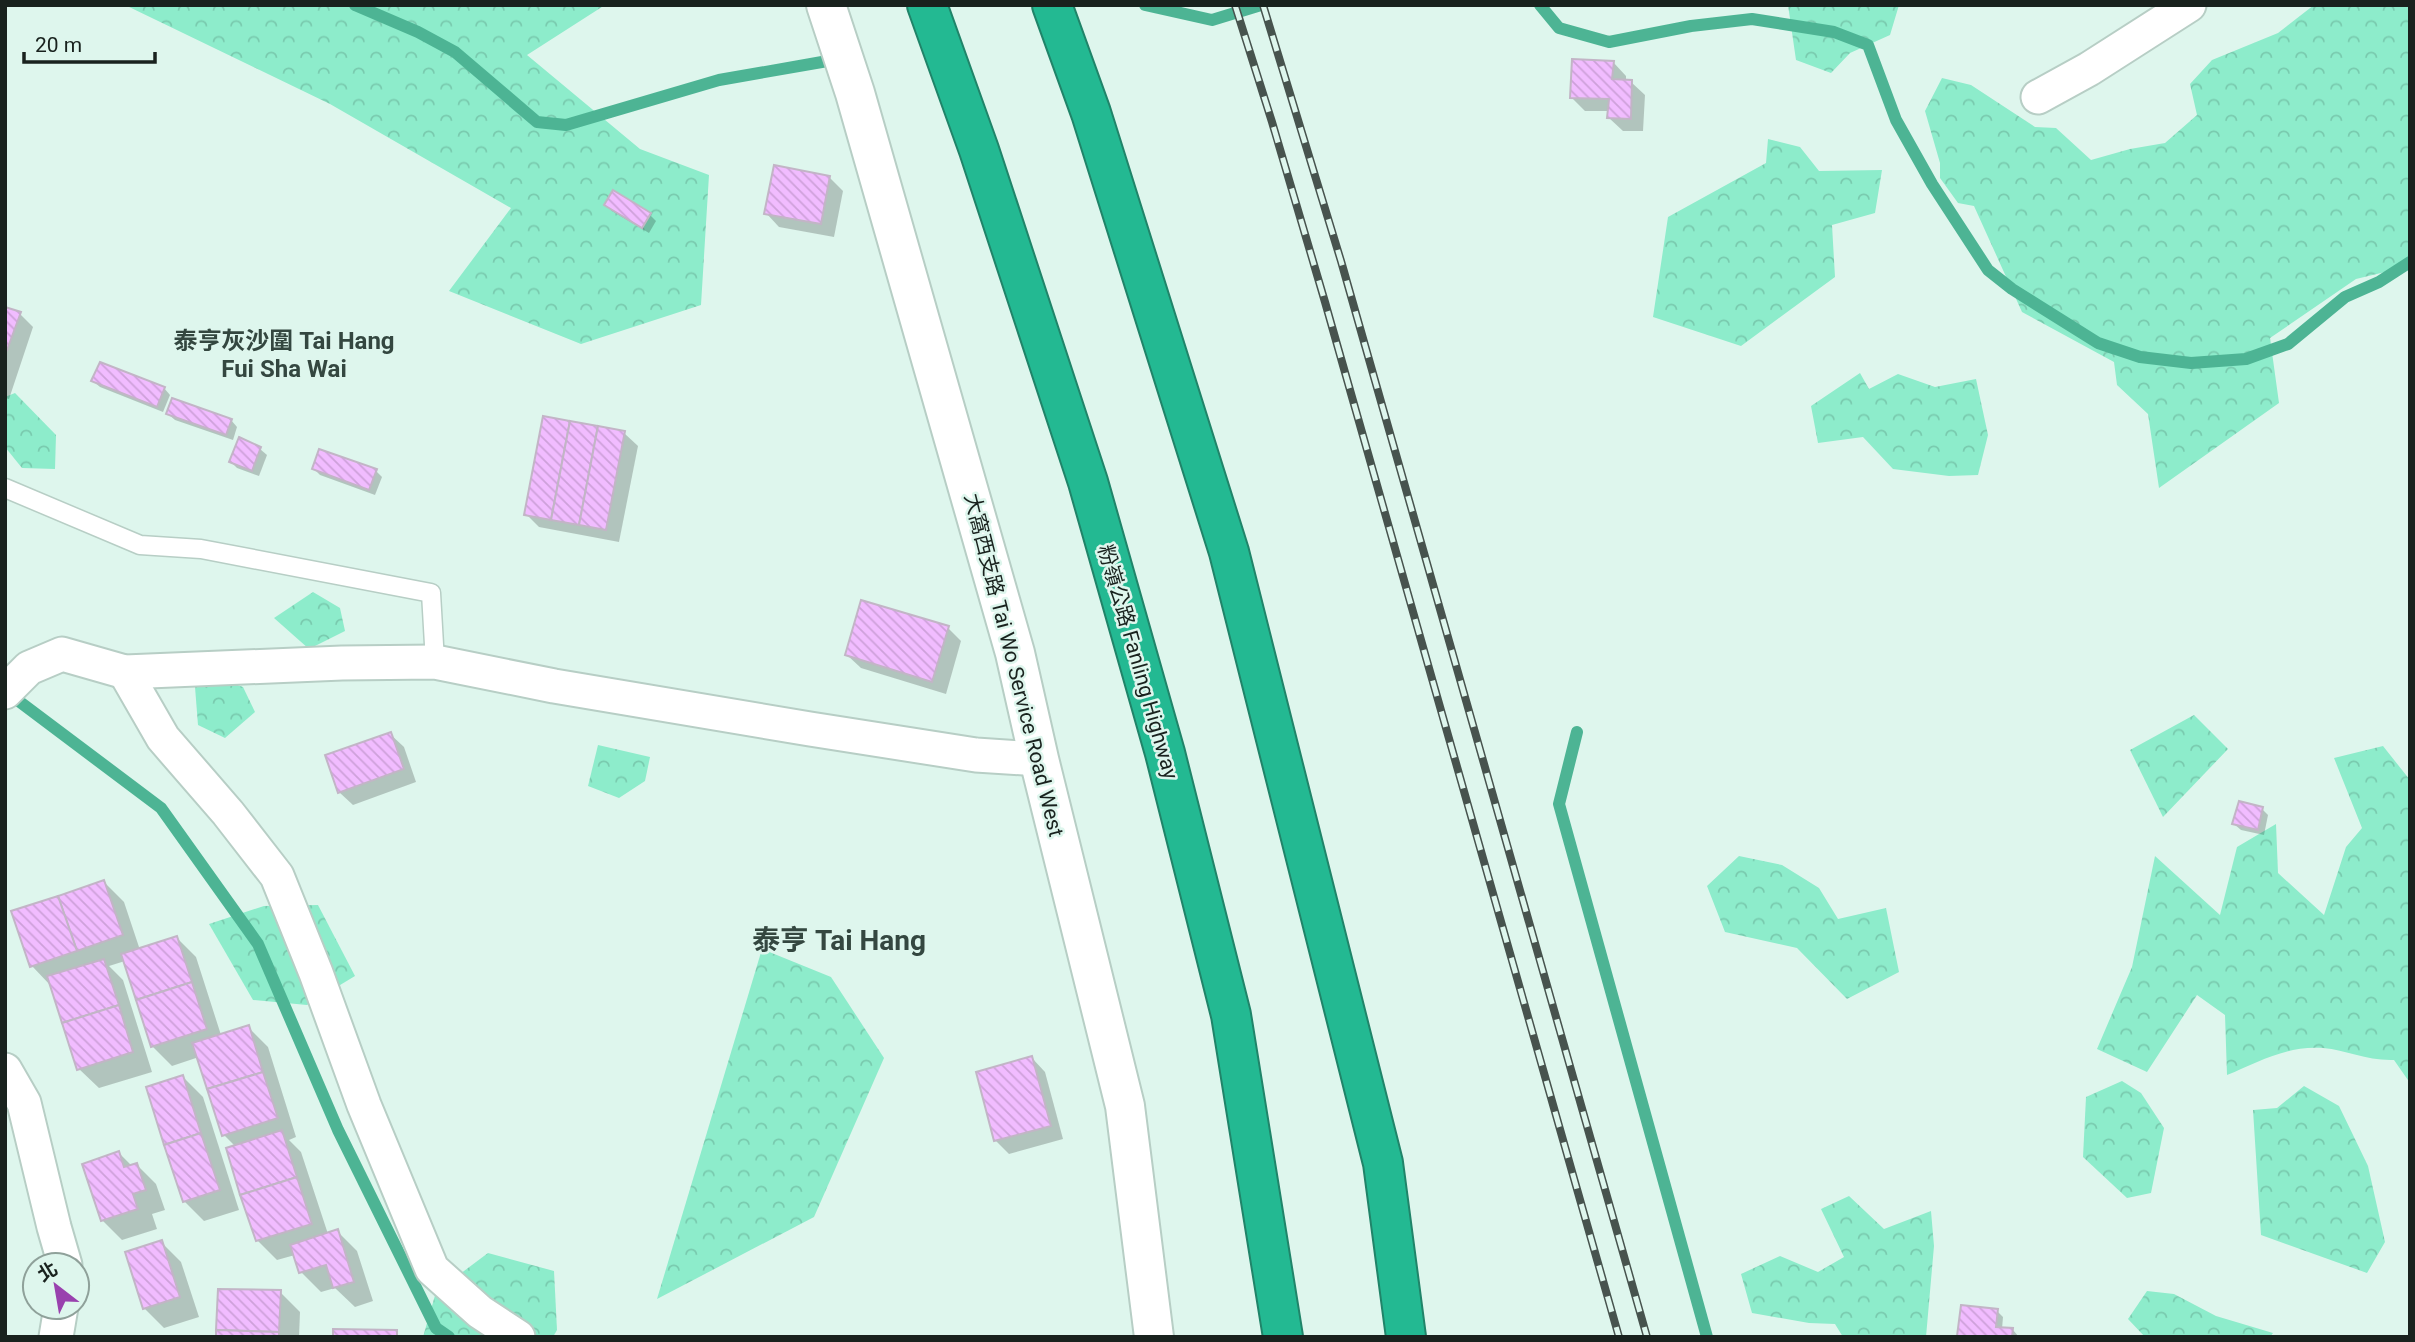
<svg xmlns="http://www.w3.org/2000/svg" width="2415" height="1342" viewBox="0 0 2415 1342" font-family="Roboto,'Noto Sans TC',sans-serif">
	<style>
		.forest { fill: url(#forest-crowns) }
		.shadow { fill: #0003 }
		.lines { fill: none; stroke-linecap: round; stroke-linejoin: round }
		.stream { stroke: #4db494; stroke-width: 12 }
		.building { fill: url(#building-back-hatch); stroke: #c2b5c6; stroke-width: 2 }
		.lane-casing { stroke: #b7cec5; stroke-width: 21 }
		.street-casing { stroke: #b7cec5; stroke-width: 37 }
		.secondary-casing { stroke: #b7cec5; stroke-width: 42 }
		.highway-casing { stroke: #208469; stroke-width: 42 }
		.lane { stroke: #fff; stroke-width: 18 }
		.street { stroke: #fff; stroke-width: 33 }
		.secondary { stroke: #fff; stroke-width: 38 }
		.highway { stroke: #23b992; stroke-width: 38 }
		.rail-casing { stroke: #47534e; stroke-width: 8 }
		.rail { stroke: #def6ed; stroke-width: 5; stroke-dasharray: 16; stroke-linecap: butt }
		.labels { text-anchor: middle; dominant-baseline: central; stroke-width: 5; stroke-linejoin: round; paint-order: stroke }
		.street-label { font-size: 21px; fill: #19221e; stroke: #def6ed }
		.quarter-label { font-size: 24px; font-weight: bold; fill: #344740; stroke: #def6ed }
		.district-label { font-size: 28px; font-weight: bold; fill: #344740; stroke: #def6ed }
	</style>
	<defs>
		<pattern id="forest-crowns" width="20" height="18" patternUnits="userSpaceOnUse" patternTransform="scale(1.75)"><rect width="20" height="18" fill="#8deccb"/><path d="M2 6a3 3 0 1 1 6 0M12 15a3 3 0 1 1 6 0" fill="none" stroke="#79caae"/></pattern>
		<pattern id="building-back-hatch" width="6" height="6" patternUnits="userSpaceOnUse" patternTransform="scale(1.75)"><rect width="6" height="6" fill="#f1bcff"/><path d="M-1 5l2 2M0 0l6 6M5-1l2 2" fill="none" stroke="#cea1da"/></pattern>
	</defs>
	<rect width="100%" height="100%" fill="#def6ed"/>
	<g class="forest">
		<path d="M 125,5 L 605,5 L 527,55 L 640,149 L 709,175 L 701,305 L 581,344 L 449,291 L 511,208 L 330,104 Z"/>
		<path d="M 1788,5 L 1899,5 L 1890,35 L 1850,53 L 1831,73 L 1796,60 Z"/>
		<path d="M 2314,5 L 2410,5 L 2410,266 L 2356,279 L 2270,338 L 2279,403 L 2159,488 L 2148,414 L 2117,385 L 2114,362 L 2022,312 L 1974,206 L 1958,203 L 1940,178 L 1940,163 L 1925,111 L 1942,78 L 1971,85 L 2035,127 L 2056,128 L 2091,160 L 2130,149 L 2165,143 L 2197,115 L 2190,84 L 2212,60 L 2278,33 Z"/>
		<path d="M 1768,139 L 1800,147 L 1819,171 L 1882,170 L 1875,213 L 1832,225 L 1835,277 L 1741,346 L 1653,317 L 1668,217 L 1766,163 Z"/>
		<path d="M 1860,373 L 1869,389 L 1898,374 L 1935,387 L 1976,379 L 1988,435 L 1978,475 L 1949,476 L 1893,469 L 1863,437 L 1818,443 L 1811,406 Z"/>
		<path d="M 15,393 L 56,435 L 55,469 L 22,468 L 5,447 L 5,397 Z"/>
		<path d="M 313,592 L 340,608 L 345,631 L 309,649 L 274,618 Z"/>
		<path d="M 215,677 L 243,687 L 255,712 L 225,738 L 198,725 L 195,687 Z"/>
		<path d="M 2194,715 L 2228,749 L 2163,817 L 2130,750 Z"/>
		<path d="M 598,745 L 650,757 L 645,781 L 619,798 L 588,786 Z"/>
		<path d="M 2383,746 L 2410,780 L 2410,1083 L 2394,1060 C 2367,1061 2347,1050 2323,1048 C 2288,1045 2258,1062 2227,1075 L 2225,1015 L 2197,995 L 2147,1072 L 2097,1049 L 2132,967 L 2155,856 L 2220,915 L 2237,847 L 2276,824 L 2278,873 L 2324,915 L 2346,847 L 2362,828 L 2334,758 Z"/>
		<path d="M 1739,856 L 1782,865 L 1819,888 L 1838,919 L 1886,908 L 1899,972 L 1847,999 L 1797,948 L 1725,932 L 1707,886 Z"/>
		<path d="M 318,905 L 355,976 L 307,1005 L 253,1000 L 209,924 L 264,906 Z"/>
		<path d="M 762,949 L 831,977 L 884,1058 L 814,1217 L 657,1299 Z"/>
		<path d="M 2122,1081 L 2141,1093 L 2164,1128 L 2151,1193 L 2127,1198 L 2083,1157 L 2086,1097 Z"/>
		<path d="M 2304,1086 L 2339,1106 L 2368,1166 L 2385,1242 L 2367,1273 L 2261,1235 L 2253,1110 L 2277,1108 Z"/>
		<path d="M 1849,1196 L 1884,1229 L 1931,1211 L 1934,1246 L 1926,1337 L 1843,1337 L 1835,1324 L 1809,1323 L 1752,1313 L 1741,1274 L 1780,1256 L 1818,1272 L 1844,1257 L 1821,1209 Z"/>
		<path d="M 488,1253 L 554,1271 L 557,1330 L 553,1337 L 423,1337 L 436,1292 Z"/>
		<path d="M 2147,1291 L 2174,1294 L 2216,1316 L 2273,1333 L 2270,1337 L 2145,1337 L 2128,1319 Z"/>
	</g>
	<g class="shadow">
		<path d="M 1613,62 L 1626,76 L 1626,81 L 1631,82 L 1645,95 L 1643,131 L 1623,131 L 1609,118 L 1610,111 L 1585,111 L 1571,97 Z"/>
		<path d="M 829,177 L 843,191 L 834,237 L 779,227 L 766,213 Z"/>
		<path d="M 606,205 L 650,215 L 656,221 L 649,233 L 612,211 Z"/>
		<path d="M 5,309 L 20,314 L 33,327 L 9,399 L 5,398 Z"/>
		<path d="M 93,381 L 164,388 L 170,395 L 163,412 L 100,387 Z"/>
		<path d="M 168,414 L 231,420 L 237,427 L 233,440 L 175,420 Z"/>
		<path d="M 624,433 L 638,446 L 619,542 L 539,527 L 526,514 Z"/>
		<path d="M 260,449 L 267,455 L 259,476 L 237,468 L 231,462 Z"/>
		<path d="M 314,469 L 376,471 L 382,477 L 375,495 L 320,475 Z"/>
		<path d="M 948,628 L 961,641 L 946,694 L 861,668 L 847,655 Z"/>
		<path d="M 390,734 L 404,747 L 416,782 L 353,805 L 339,792 Z"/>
		<path d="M 2262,809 L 2268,815 L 2264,835 L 2241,830 L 2234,824 Z"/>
		<path d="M 104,882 L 124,902 L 140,950 L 177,938 L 196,957 L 221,1035 L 248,1027 L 268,1047 L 296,1137 L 289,1140 L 301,1152 L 328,1234 L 337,1231 L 357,1251 L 373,1301 L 355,1307 L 335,1288 L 321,1292 L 301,1272 L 295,1255 L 277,1260 L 257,1240 L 236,1147 L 224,1135 L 199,1057 L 172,1066 L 152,1046 L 125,961 L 109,966 L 123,980 L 152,1072 L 99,1088 L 79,1069 L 51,986 L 32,966 L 13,912 Z"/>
		<path d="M 1032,1058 L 1045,1072 L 1063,1139 L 1009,1154 L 995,1140 Z"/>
		<path d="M 183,1077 L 203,1097 L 239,1210 L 204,1221 L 184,1201 Z"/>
		<path d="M 119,1153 L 132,1166 L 137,1165 L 156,1184 L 165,1210 L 152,1214 L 157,1229 L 122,1240 L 102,1220 Z"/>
		<path d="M 161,1242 L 181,1262 L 199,1317 L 164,1328 L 144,1308 Z"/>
		<path d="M 280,1292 L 300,1312 L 299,1337 L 218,1337 Z"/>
		<path d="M 1997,1311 L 2003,1317 L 2002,1329 L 2013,1330 L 2019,1337 L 1959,1335 Z"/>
	</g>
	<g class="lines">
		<g class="stream">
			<path d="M 355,5 L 418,32 L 455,52 L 537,122 L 566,125 L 719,80 L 839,59"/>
			<path d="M 1145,5 L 1212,20 L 1261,5"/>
			<path d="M 1540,5 L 1559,28 L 1609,42 L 1691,26 L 1752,19 L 1834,32 L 1868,45 L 1896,120 L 1932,184 L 1988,270 L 2012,289 L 2098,343 L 2140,357 L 2191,363 L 2246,359 L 2288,344 L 2345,297 L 2379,282 L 2410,262"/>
			<path d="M 8,693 L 161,808 L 258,944 L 338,1130 L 436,1328 L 449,1337"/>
			<path d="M 1577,732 L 1559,804 L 1707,1337"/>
		</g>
	</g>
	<g class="building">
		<path d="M 1572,59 L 1614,61 L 1612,79 L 1632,80 L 1631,119 L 1607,118 L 1609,99 L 1570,98 Z"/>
		<path d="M 774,165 L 830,176 L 821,224 L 764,214 Z"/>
		<path d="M 613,190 L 651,213 L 642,228 L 604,205 Z"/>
		<path d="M 5,307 L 21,312 L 7,350 L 5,349 Z"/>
		<path d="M 100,362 L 165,387 L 157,407 L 91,381 Z"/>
		<path d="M 172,398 L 232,419 L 226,435 L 166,414 Z"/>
		<path d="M 543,416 L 570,421 L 551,520 L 524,515 Z"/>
		<path d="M 570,421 L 598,426 L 579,525 L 551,520 Z"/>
		<path d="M 598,426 L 625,431 L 606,530 L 579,525 Z"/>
		<path d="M 239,437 L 261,447 L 252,471 L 229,462 Z"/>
		<path d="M 319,449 L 377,469 L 369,490 L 312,469 Z"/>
		<path d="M 861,600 L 949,626 L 932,682 L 845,655 Z"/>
		<path d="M 391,732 L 404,769 L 338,793 L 325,755 Z"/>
		<path d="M 2239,801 L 2263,807 L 2258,830 L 2232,824 Z"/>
		<path d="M 104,880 L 123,935 L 77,951 L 58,896 Z"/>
		<path d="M 58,896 L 77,951 L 30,967 L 11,911 Z"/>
		<path d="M 177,936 L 192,982 L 136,1000 L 121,954 Z"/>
		<path d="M 104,959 L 119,1005 L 62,1023 L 47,976 Z"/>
		<path d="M 192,982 L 207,1029 L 151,1047 L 136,1000 Z"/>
		<path d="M 119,1005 L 133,1052 L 77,1070 L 62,1023 Z"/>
		<path d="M 249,1025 L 263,1072 L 207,1089 L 192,1043 Z"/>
		<path d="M 1032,1056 L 1051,1126 L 994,1141 L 976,1072 Z"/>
		<path d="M 263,1072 L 278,1118 L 222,1136 L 207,1089 Z"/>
		<path d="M 183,1075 L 201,1133 L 164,1145 L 146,1087 Z"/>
		<path d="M 282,1130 L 297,1177 L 240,1195 L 226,1148 Z"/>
		<path d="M 201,1133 L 220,1190 L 183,1202 L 164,1145 Z"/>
		<path d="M 119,1151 L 124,1167 L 137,1163 L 146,1190 L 133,1194 L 138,1209 L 101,1221 L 82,1164 Z"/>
		<path d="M 297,1177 L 312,1224 L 256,1241 L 240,1195 Z"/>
		<path d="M 338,1229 L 354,1282 L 333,1288 L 326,1265 L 299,1273 L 290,1245 Z"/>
		<path d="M 162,1240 L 180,1297 L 143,1309 L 125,1252 Z"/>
		<path d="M 218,1289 L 281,1290 L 279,1332 L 216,1330 Z"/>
		<path d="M 1961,1305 L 1998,1309 L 1996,1327 L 2013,1328 L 2012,1337 L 1957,1336 Z"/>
		<path d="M 333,1329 L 397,1330 L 397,1337 L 333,1337 Z"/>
		<path d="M 216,1330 L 279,1332 L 279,1337 L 216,1337 Z"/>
	</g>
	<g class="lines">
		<defs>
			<path id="lane" d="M 5,488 L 140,545 L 201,549 L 431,593 L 435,662"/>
			<g id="street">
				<path d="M 2038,97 L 2089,69 L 2189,5"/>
				<path d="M 125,672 L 163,738 L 228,813 L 277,876 L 316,973 L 364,1105 L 432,1269 L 480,1312 L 518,1337"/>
				<path d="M 5,692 L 29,668 L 62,654 L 125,672 L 342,663 L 435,662 L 554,686 L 810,729 L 976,755 L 1039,759"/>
				<path d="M 5,1070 L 24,1103 L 54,1227 L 65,1265"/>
				<path d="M 56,1337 L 61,1307"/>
			</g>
			<path id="secondary" d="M 826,5 L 855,93 L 1015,653 L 1039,759 L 1125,1106 L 1154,1337"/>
			<g id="highway">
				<path d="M 927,5 L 979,150 L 1088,482 L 1165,753 L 1231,1015 L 1283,1337"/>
				<path d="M 1052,5 L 1091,113 L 1229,552 L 1383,1163 L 1406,1337"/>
			</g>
		</defs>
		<use href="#lane" class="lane-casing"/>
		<use href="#street" class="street-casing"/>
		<use href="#secondary" class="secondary-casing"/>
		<use href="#highway" class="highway-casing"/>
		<use href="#lane" class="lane"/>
		<use href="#street" class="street"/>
		<use href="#secondary" class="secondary"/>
		<use href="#highway" class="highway"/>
		<defs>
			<g id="rail">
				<path d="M 1235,5 L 1272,122 L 1325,302 L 1619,1337"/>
				<path d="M 1263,5 L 1341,261 L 1647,1337"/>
			</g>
		</defs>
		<use href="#rail" class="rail-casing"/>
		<use href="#rail" class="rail"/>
	</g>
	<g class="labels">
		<g class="street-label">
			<text transform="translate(1138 662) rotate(74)">粉嶺公路 Fanling Highway</text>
			<text transform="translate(1014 665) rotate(76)">大窩西支路 Tai Wo Service Road West</text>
		</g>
		<g class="quarter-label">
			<text x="284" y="341">泰亨灰沙圍 Tai Hang<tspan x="284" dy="28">Fui Sha Wai</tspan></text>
		</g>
		<g class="district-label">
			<text x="839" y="940">泰亨 Tai Hang</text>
		</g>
	</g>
	<rect width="2415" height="1342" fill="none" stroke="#19221e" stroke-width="14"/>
	<g transform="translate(56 1286) rotate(329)"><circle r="33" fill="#def6ed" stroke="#8fa19a" stroke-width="2"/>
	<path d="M0-5L12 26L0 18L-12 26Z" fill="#9941ae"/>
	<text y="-10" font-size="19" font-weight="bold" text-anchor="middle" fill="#19221e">北</text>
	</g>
	<path d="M24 52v10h131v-10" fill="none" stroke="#19221e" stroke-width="3.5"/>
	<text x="35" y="52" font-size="21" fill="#19221e" stroke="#def6ed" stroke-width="5" paint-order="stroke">20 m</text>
</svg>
